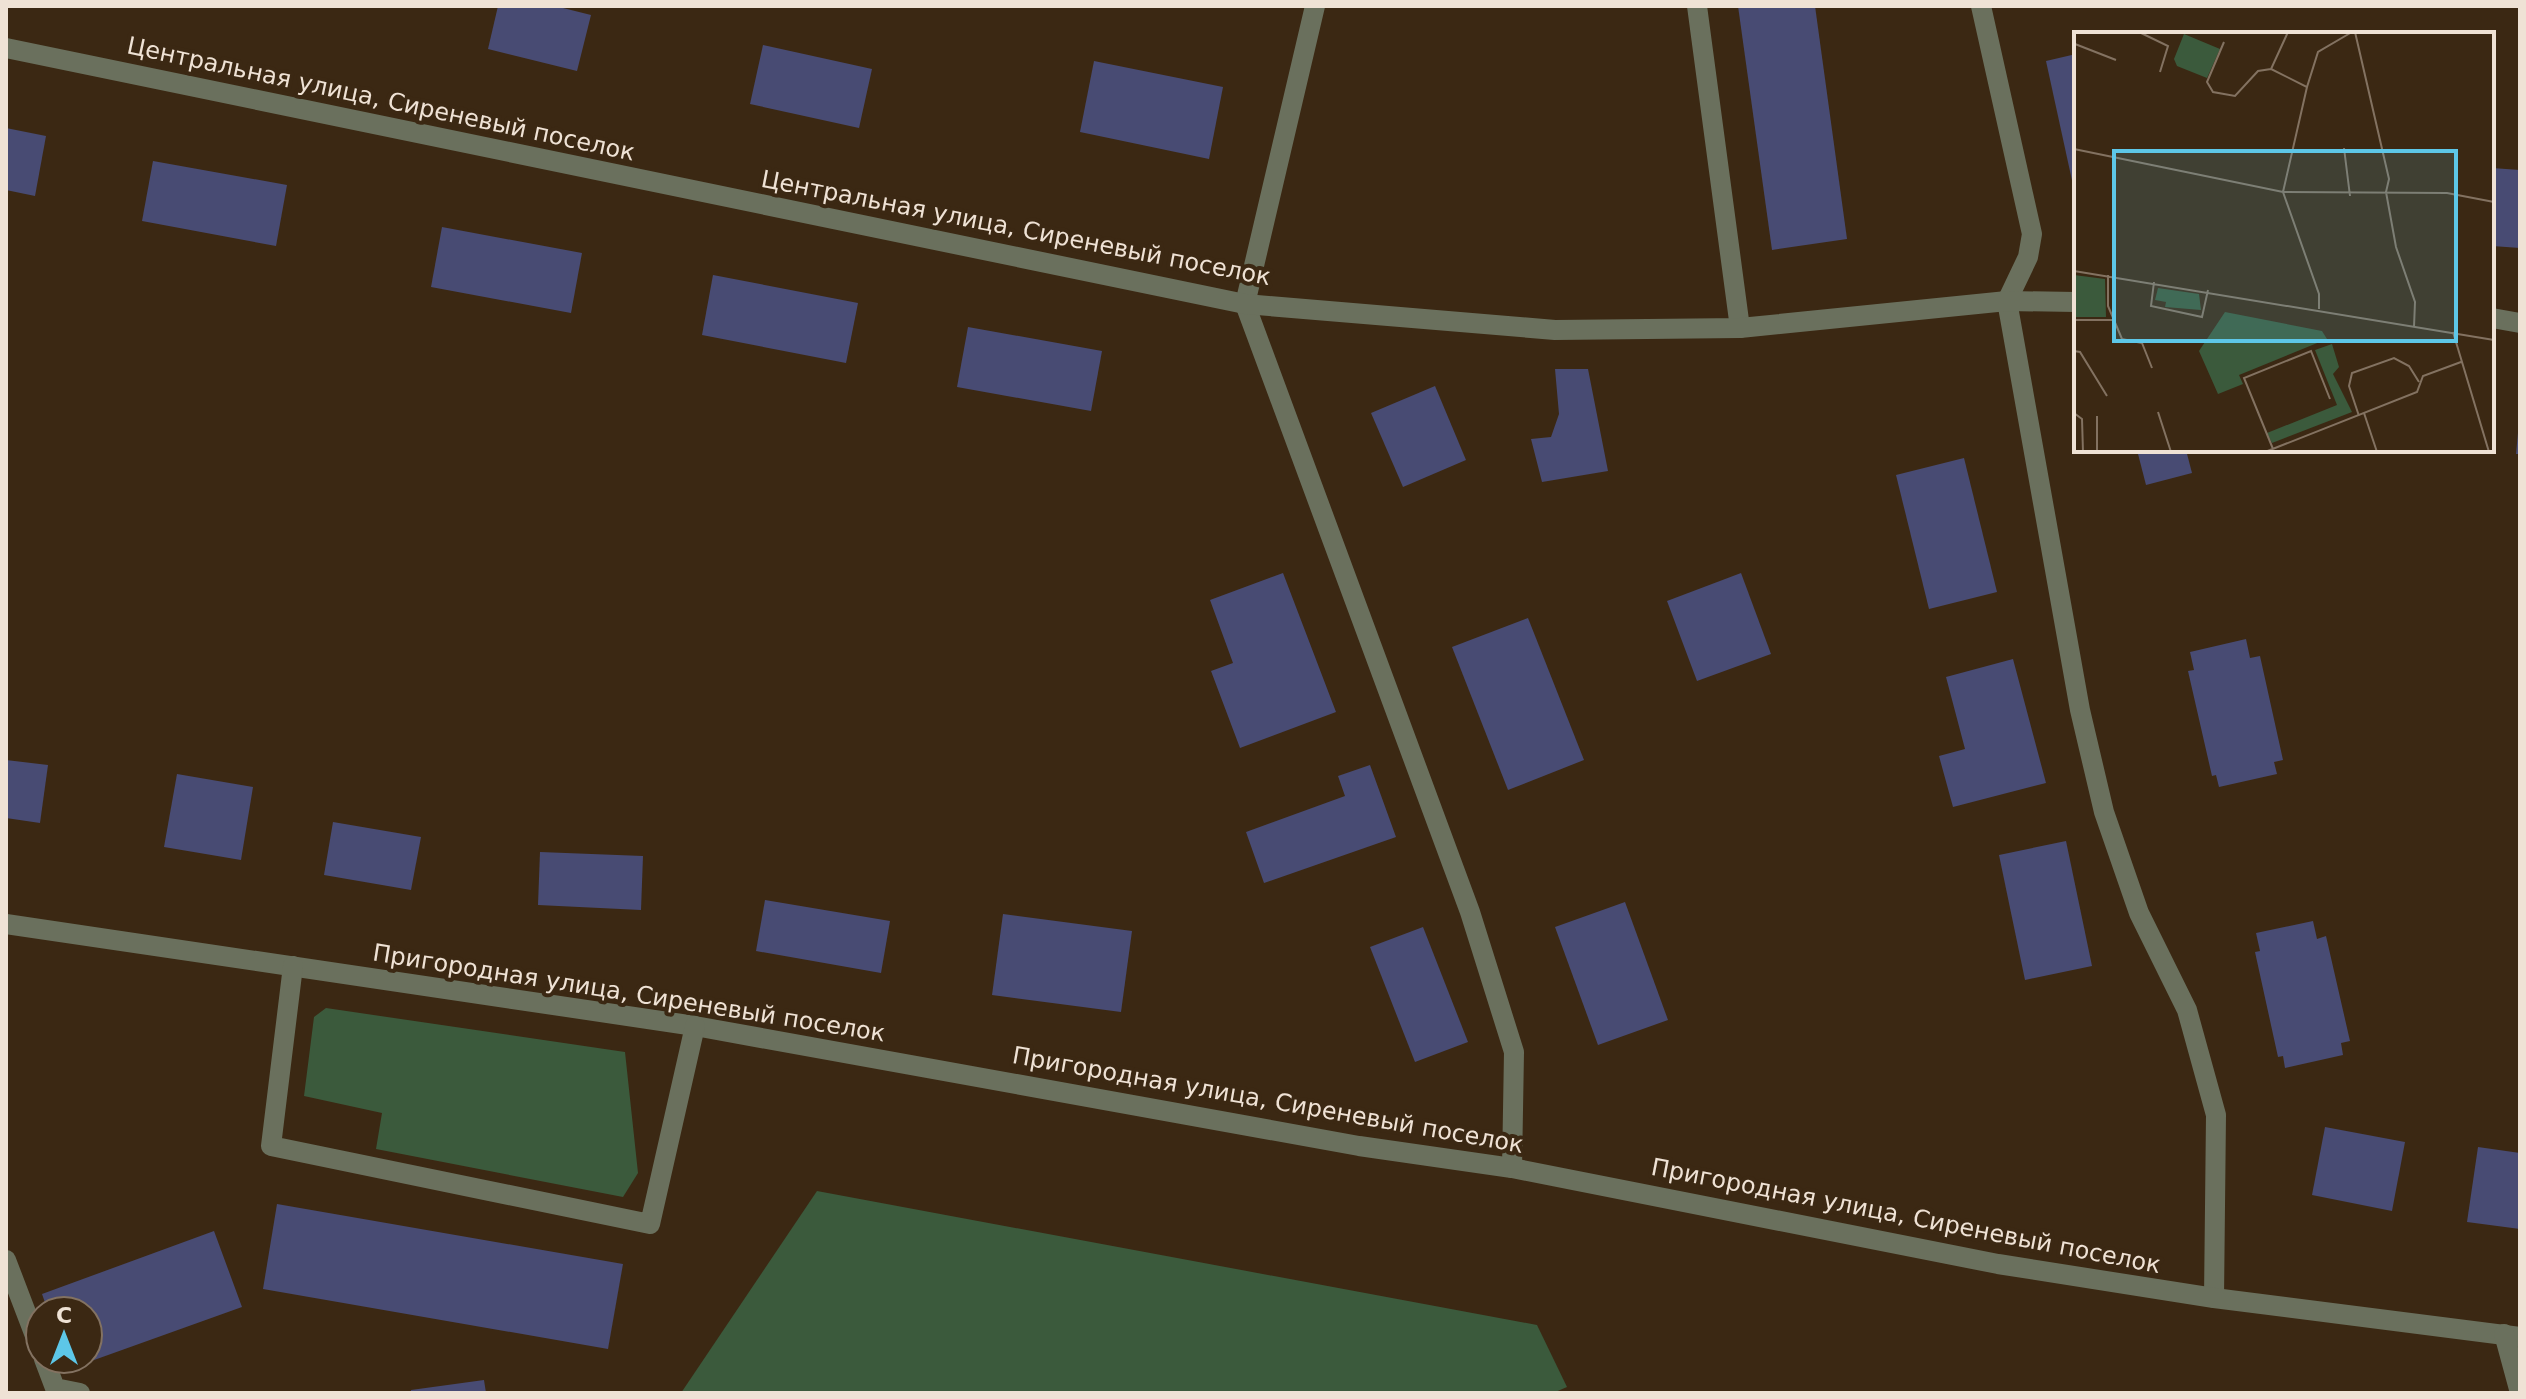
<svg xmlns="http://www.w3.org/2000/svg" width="2526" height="1399" viewBox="0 0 2526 1399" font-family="'DejaVu Sans',sans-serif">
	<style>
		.green { fill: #3b5a3c }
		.building { fill: #484b73 }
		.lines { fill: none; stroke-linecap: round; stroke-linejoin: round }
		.minor { stroke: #6a705d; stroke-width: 20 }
		.labels { text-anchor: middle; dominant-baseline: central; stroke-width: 8; stroke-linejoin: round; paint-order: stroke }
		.street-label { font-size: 24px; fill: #efe2d5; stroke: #3b2813 }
		.inset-road { fill: none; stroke: #837261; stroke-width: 2 }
		.view { fill: #5dc7e8; fill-opacity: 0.15; stroke: #5dc7e8; stroke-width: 4 }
		.inset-edge { fill: none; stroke: #efe2d5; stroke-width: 4 }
	</style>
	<rect width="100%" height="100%" fill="#3b2813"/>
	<g class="green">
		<path d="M 326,1008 L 625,1052 L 638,1173 L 623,1197 L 376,1149 L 382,1113 L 304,1096 L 314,1017 Z"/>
		<path d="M 817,1191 L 1537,1325 L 1567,1387 L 1553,1393 L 681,1393 Z"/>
	</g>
	<g class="building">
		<path d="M 498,6 L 555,6 L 591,15 L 577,71 L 488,49 Z"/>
		<path d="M 1738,6 L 1815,6 L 1847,239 L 1772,250 Z"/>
		<path d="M 763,45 L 872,69 L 859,128 L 750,104 Z"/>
		<path d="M 2076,54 L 2076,185 L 2073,185 L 2046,61 Z"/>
		<path d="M 1094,61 L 1223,87 L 1209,159 L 1080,132 Z"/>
		<path d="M 6,128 L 46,136 L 35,196 L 6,190 Z"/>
		<path d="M 153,161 L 287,185 L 276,246 L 142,221 Z"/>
		<path d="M 2492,168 L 2520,170 L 2520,248 L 2492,246 Z"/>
		<path d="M 442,227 L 582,253 L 571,313 L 431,287 Z"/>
		<path d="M 713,275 L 858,303 L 846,363 L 702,335 Z"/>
		<path d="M 968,327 L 1102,351 L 1091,411 L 957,387 Z"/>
		<path d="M 1555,369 L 1588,369 L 1608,471 L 1542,482 L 1531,439 L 1551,437 L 1559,414 Z"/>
		<path d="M 1435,386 L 1466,460 L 1403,487 L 1371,413 Z"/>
		<path d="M 2518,433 L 2520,433 L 2520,454 L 2516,454 Z"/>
		<path d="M 2137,450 L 2186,450 L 2192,473 L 2146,485 Z"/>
		<path d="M 1964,458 L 1997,592 L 1929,609 L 1896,475 Z"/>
		<path d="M 1283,573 L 1336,712 L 1240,748 L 1211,671 L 1233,663 L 1210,600 Z"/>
		<path d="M 1741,573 L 1771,654 L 1697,681 L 1667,601 Z"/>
		<path d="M 1528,618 L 1584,760 L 1508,790 L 1452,647 Z"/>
		<path d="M 2246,639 L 2250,658 L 2260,656 L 2283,760 L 2274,762 L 2277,774 L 2219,787 L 2216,775 L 2212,776 L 2188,671 L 2194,670 L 2190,652 Z"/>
		<path d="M 2013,659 L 2046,783 L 1953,807 L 1939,756 L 1965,749 L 1946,677 Z"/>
		<path d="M 6,760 L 48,765 L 40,823 L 6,818 Z"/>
		<path d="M 1370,765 L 1396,837 L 1264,883 L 1246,832 L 1345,796 L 1338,776 Z"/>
		<path d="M 177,774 L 253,787 L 241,860 L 164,847 Z"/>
		<path d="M 333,822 L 421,837 L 411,890 L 324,875 Z"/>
		<path d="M 2066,841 L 2092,966 L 2025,980 L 1999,855 Z"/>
		<path d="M 540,852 L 643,856 L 641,910 L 538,905 Z"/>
		<path d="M 765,900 L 890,921 L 881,973 L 756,951 Z"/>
		<path d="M 1625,902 L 1668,1020 L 1598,1045 L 1555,927 Z"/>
		<path d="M 1003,914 L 1132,931 L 1121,1012 L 992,995 Z"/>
		<path d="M 2313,921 L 2317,939 L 2326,936 L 2350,1041 L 2341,1043 L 2343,1055 L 2285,1068 L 2283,1056 L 2278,1057 L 2255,952 L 2260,951 L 2256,933 Z"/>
		<path d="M 1423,927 L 1468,1042 L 1415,1062 L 1370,947 Z"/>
		<path d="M 2325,1127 L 2405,1142 L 2392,1211 L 2312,1195 Z"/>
		<path d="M 2478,1147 L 2520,1153 L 2520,1229 L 2467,1222 Z"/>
		<path d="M 277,1204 L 623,1264 L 608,1349 L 263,1289 Z"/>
		<path d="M 214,1231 L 242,1307 L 69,1369 L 65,1359 L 88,1359 L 88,1311 L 48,1311 L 42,1294 Z"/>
		<path d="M 484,1380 L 486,1393 L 411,1393 L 411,1390 Z"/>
	</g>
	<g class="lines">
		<g class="minor">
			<path d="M 1315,6 L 1245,304 L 1470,912 L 1514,1052 L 1512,1168"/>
			<path d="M 1697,6 L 1740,328"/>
			<path d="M 1981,6 L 2032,234 L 2028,257 L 2007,301 L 2080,710 L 2104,812 L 2139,913 L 2187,1010 L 2216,1115 L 2214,1298"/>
			<path d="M 6,48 L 1245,304 L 1555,330 L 1740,328 L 2007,301 L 2076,302"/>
			<path d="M 2492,318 L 2520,323"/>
			<path d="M 6,924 L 695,1026 L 1359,1146 L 1512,1168 L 1998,1264 L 2214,1298 L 2520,1337"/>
			<path d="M 293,966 L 271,1146 L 650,1224 L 695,1026"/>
			<path d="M 6,1260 L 40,1349"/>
			<path d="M 2504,1334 L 2520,1393"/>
			<path d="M 44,1359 L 55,1388 L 80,1393"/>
		</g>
	</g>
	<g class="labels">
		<g class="street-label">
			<text transform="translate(381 99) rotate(12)">Центральная улица, Сиреневый поселок</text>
			<text transform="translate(1016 228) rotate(11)">Центральная улица, Сиреневый поселок</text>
			<text transform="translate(629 993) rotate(9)">Пригородная улица, Сиреневый поселок</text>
			<text transform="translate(1268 1100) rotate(10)">Пригородная улица, Сиреневый поселок</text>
			<text transform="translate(1906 1216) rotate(11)">Пригородная улица, Сиреневый поселок</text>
		</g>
	</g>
	<g transform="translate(2074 32)">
		<rect width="420" height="420" fill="#3b2813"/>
		<path d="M 110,2 L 146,17 L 133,46 L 103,34 L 100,27 ZM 0,243 L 31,247 L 32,285 L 0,285 ZM 84,256 L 125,262 L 127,278 L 91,275 L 92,270 L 81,268 ZM 151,280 L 248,299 L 253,307 L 165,343 L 169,352 L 144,362 L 125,319 ZM 258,312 L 265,335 L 259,342 L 278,380 L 198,411 L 193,401 L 263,373 L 241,318 Z" fill="#3b5a3c"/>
		<path class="inset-road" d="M 65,0 L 94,14 L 86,40M 214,0 L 197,37 L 233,55 L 209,160 L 245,262 L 245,277M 281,0 L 315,147 L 312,160 L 322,215 L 341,270 L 340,295M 150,10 L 133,50 L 139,60 L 161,64 L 184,39 L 197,37M 1,12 L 42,28M 233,55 L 244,20 L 278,0M 270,116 L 276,164M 0,117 L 209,160 L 373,161 L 420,170M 0,239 L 420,308M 34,243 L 34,274 L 48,307 L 68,311 L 78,336M 80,250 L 77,274 L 128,285 L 134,258M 0,288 L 40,288M 379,300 L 415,420M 0,319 L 6,320 L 33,364M 84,380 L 97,420M 0,381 L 8,387 L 9,420M 290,381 L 303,420M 23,384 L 23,420M 285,384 L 275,354 L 278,341 L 320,326 L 335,334 L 345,350M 199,417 L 170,346 L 237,319 L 256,367M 191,420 L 343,360 L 349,344 L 387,330"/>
		<path class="view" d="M 40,119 L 382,119 L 382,309 L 40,309 Z"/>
		<rect width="420" height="420" class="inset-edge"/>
	</g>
	<rect width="2526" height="1399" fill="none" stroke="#efe2d5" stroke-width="16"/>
	<g transform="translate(64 1335)"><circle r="38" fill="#3b2813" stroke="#837261" stroke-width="2"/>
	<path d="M0-6L14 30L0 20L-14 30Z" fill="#5dc7e8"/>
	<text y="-12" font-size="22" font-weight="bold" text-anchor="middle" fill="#efe2d5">С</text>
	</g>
</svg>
